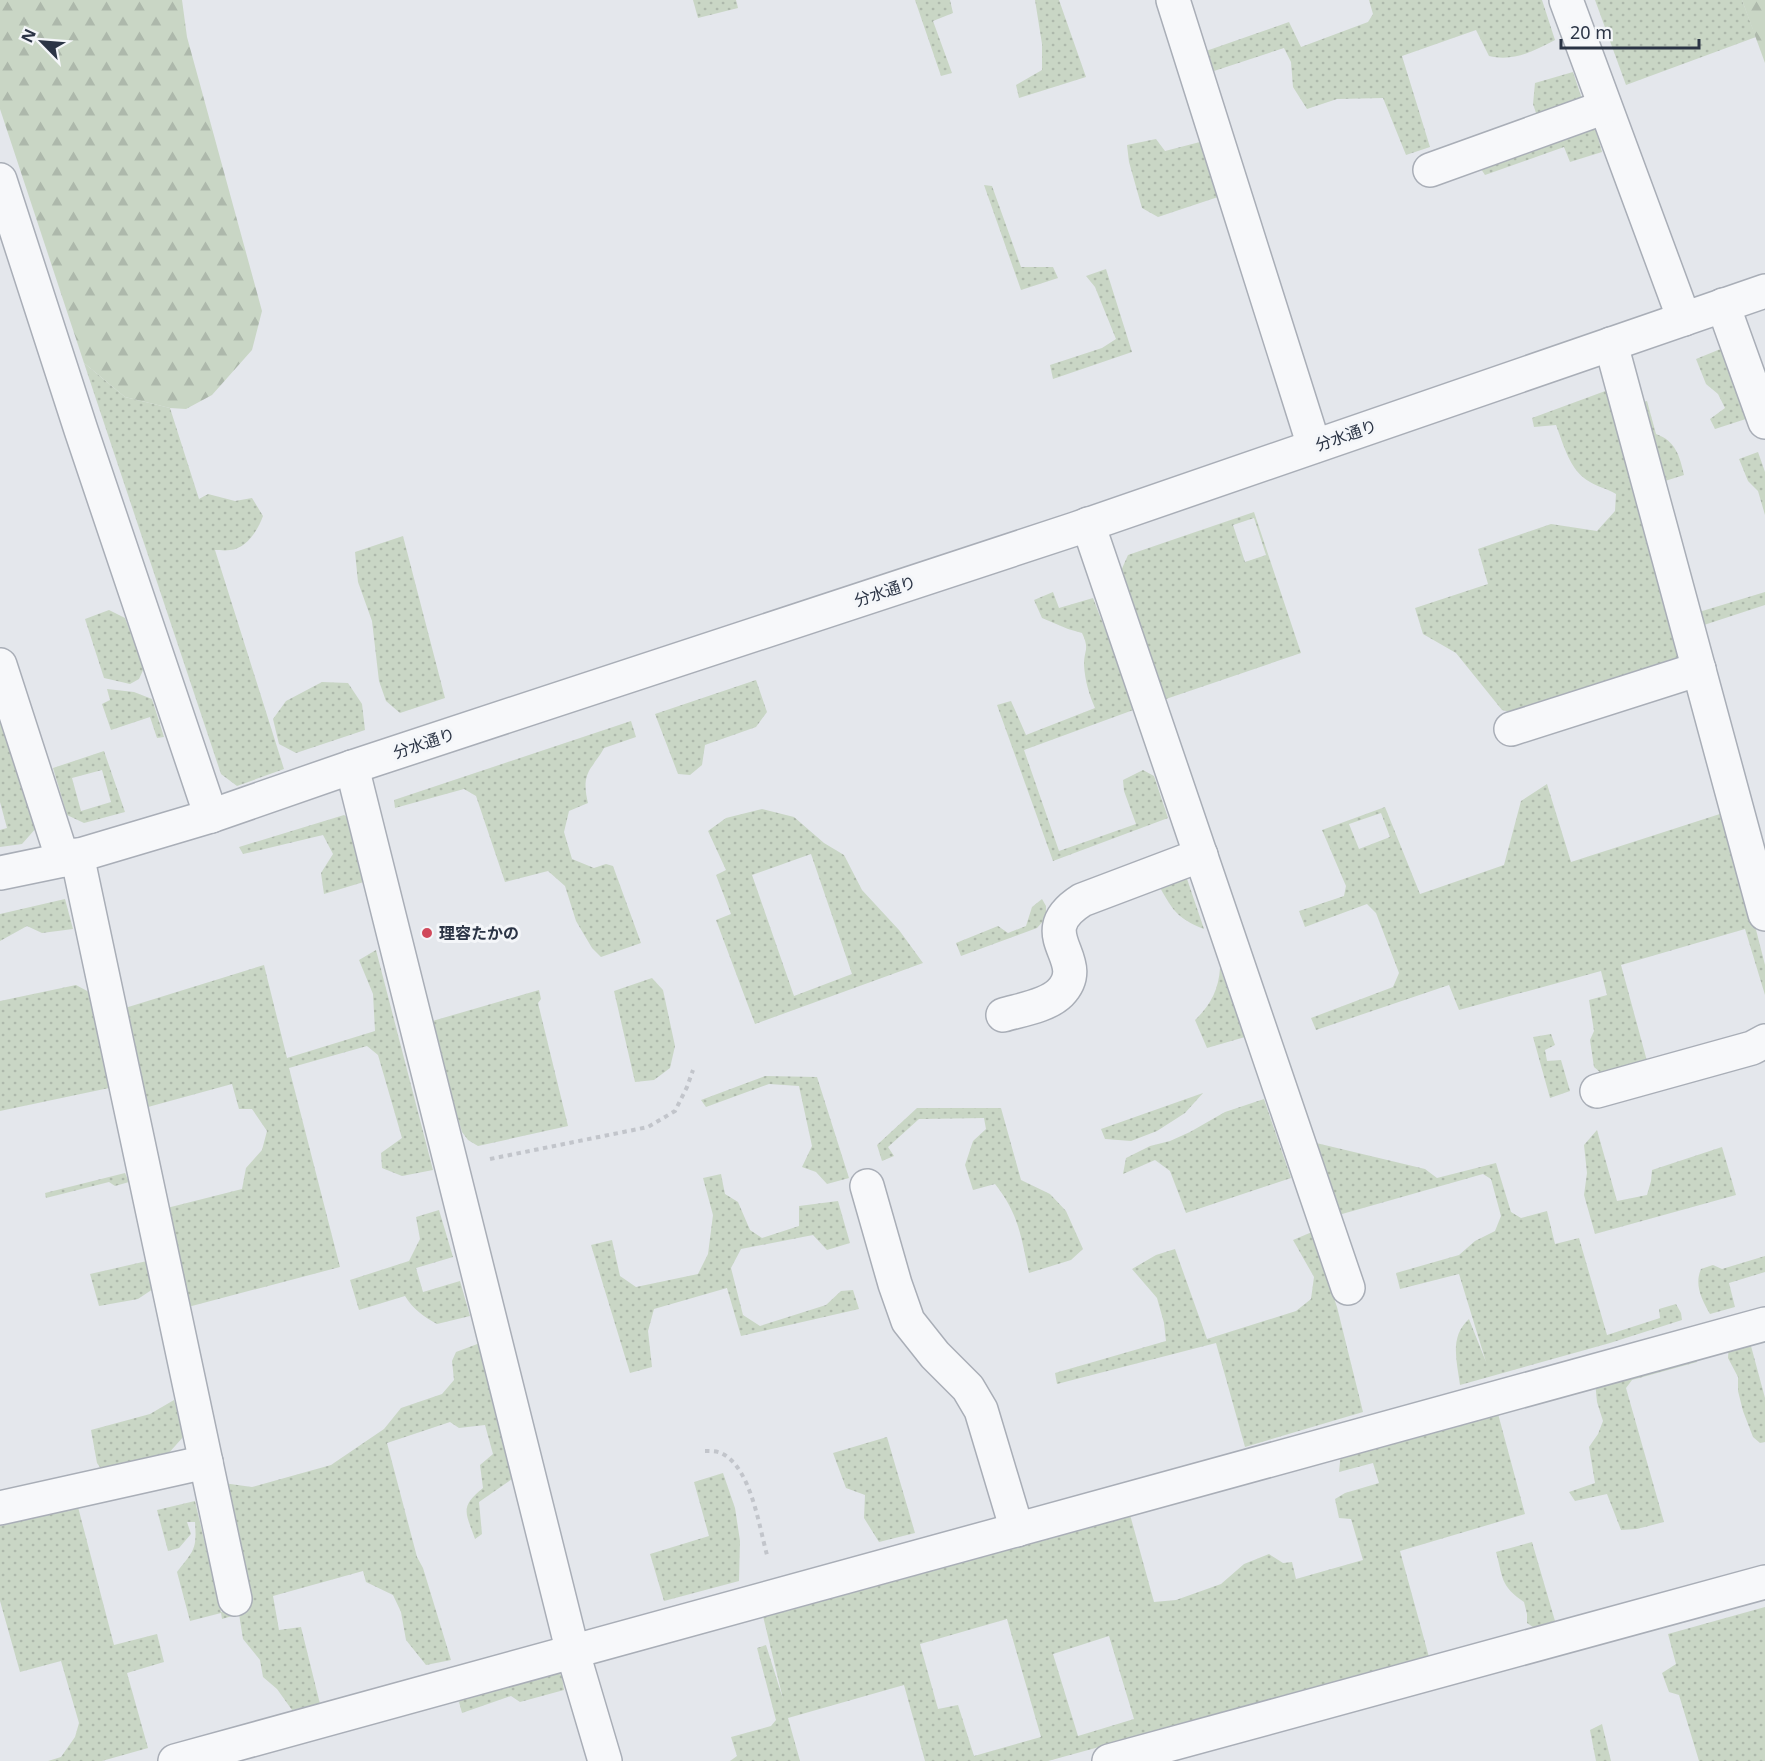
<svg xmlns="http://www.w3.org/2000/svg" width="1765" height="1761" viewBox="0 0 1765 1761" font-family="'Noto Sans','Noto Sans JP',sans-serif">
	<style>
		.green { fill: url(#green-dots); fill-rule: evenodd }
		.forest { fill: url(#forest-firs) }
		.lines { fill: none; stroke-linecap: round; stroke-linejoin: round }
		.minor-casing { stroke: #a9aeb7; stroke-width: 36 }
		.path { stroke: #c2c5cb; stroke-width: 4; stroke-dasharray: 4.5 4.5; stroke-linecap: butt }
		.minor { stroke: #f7f8fa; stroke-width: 33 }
		.poi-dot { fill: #d1495b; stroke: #f4f6f9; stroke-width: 2 }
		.labels { text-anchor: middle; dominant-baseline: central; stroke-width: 6; stroke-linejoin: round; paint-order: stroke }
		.street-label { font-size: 16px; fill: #2b3445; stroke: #f4f6f9 }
		.poi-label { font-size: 16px; font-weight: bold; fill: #2b3445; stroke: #f4f6f9; text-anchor: start }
	</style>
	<defs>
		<pattern id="green-dots" width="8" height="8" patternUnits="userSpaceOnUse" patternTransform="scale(1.5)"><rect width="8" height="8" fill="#c9d6c5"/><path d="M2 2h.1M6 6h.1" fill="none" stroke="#adb8ab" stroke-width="1.8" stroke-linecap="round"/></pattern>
		<pattern id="forest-firs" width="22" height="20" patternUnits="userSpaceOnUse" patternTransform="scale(1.5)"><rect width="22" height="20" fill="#c9d6c5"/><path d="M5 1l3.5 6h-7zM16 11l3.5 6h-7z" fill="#adb8ab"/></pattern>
	</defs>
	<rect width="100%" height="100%" fill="#e4e7ec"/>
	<g class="green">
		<path d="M 693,0 L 736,0 L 738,8 L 698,18 Z"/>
		<path d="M 915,0 L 950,0 L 953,13 L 933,21 L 952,73 L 941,76 Z"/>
		<path d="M 1035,0 L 1059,0 L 1086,77 L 1019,98 L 1016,85 L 1042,70 L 1042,44 Z"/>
		<path d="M 1369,0 L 1542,0 L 1555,40 C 1534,51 1514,62 1489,56 L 1476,30 L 1402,56 L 1430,147 L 1406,155 L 1383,98 L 1337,99 L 1307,109 L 1293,87 L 1291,62 L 1284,48 L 1214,71 L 1206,51 L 1289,22 L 1301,47 L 1368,22 L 1373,14 Z"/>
		<path d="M 1595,0 L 1742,0 L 1756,37 L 1626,85 Z"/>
		<path d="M 1573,72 L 1582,99 L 1537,116 L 1533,104 L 1535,83 Z"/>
		<path d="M 1595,127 L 1602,152 L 1570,162 L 1564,147 L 1485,175 L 1481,169 Z"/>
		<path d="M 1156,139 L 1165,151 L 1200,142 L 1218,197 L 1158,217 L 1142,208 L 1129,162 L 1127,145 Z"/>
		<path d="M 984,185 L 992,186 L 1021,267 L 1053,267 L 1058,278 L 1021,290 Z"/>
		<path d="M 1106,269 L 1132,352 L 1053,379 L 1050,365 L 1102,348 L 1116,339 L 1095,287 L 1086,276 Z"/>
		<path d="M 1723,348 L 1749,418 L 1715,429 L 1710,419 L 1725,408 L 1718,394 L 1706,384 L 1696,359 Z"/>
		<path d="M 84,363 L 125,397 L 170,408 L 199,499 L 208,494 L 235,501 L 252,498 L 263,516 C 258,530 246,549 230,550 C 225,551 219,550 215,550 L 284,769 L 237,786 L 221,774 Z"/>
		<path d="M 1608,390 L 1685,660 L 1518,714 L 1502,710 L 1456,653 L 1423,634 L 1415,608 L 1488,584 L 1478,549 L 1551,524 L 1597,531 L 1615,511 L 1616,494 C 1608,489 1598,487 1590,482 C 1570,471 1564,446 1556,425 L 1534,427 L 1532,418 Z"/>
		<path d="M 1647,401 L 1656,434 C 1676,441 1680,457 1684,475 L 1665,481 L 1643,402 Z"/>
		<path d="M 1758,452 L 1765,472 L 1765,515 L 1758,491 L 1748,481 L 1739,459 Z"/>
		<path d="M 1254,512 L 1301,653 L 1163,700 L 1120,573 L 1128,555 ZM 1254,518 L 1266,555 L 1245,562 L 1233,525 Z"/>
		<path d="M 403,536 L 445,698 L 400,713 L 386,701 L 379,681 L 372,621 L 358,582 L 355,552 Z"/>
		<path d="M 1053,592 L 1059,608 L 1093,598 L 1136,709 L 1024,750 L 1059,851 L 1136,824 L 1124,791 L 1123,780 L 1143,770 L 1154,776 L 1168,818 L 1053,861 L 997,705 L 1011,701 L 1026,735 L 1095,708 C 1089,694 1085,681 1084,665 C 1084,649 1090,650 1082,633 L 1068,629 L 1042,618 L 1034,600 Z"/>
		<path d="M 1765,592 L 1765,605 L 1704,625 L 1699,612 Z"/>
		<path d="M 109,610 L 125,618 L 144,668 L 139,679 L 130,684 L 104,678 L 85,619 Z"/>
		<path d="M 756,680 L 767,712 L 756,727 L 705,745 L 702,765 L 690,775 L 678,774 L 655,714 Z"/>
		<path d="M 322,682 L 348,683 L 362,704 L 365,730 L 296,753 L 279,744 L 273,719 L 286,701 Z"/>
		<path d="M 107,689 L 134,692 L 152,699 L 164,737 L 157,738 L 150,717 L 111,730 L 102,704 L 110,700 Z"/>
		<path d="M 0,719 L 37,827 L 22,844 L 0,847 L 0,830 L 7,828 L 0,802 Z"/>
		<path d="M 631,721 L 636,737 L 604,748 C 600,756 597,758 593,765 C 583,777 585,790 588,803 L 569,811 L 564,832 L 572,859 L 594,868 L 606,864 L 613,866 L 641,943 L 601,957 L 592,948 L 576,921 L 565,886 L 548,871 L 505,882 L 476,796 L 464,789 L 395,808 L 394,800 Z"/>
		<path d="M 104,751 L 125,812 L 84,823 L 67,815 L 53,768 ZM 102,770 L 111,802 L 81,811 L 72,778 Z"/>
		<path d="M 1547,784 L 1571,862 L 1726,812 L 1765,965 L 1765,995 L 1745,929 L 1621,965 L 1647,1061 L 1602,1074 L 1594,1067 L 1590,1040 L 1594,1031 L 1589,1000 L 1607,995 L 1601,971 L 1459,1010 L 1449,985 L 1316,1030 L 1311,1018 L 1393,987 L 1399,973 L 1376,913 L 1367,904 L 1305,927 L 1299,911 L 1344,896 L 1346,886 L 1322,830 L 1385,807 L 1420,894 L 1504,865 L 1521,801 ZM 1381,813 L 1390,837 L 1359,849 L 1349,824 Z"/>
		<path d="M 762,809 L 794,817 L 824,843 L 844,855 L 862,890 L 899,930 L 923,963 L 755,1024 L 716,920 L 731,914 L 716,875 L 726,870 L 708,831 L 726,818 ZM 811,854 L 852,974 L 794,996 L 752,875 Z"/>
		<path d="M 344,815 L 352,820 L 367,881 L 324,894 L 321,873 L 333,854 L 323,835 L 243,854 L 239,847 Z"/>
		<path d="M 1185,873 L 1204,929 C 1176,918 1172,909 1158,884 Z"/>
		<path d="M 65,899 L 73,929 L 42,933 L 27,926 L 0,941 L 0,914 Z"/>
		<path d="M 1042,899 L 1046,906 L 1046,918 L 1037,928 L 961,956 L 956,943 L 998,926 L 1008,933 L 1026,926 L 1032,907 Z"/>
		<path d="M 376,950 L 433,1170 L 402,1176 L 382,1168 L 381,1153 L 402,1138 L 378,1055 L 367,1046 L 289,1068 L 340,1267 L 188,1307 L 163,1209 L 242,1189 L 246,1168 L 262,1150 L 267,1131 L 252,1109 L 239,1109 L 232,1084 L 148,1107 L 125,1008 L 264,965 L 287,1058 L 375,1031 L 373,994 L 359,960 Z"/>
		<path d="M 1220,968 L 1245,1037 L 1207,1048 L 1195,1020 C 1210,1006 1219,989 1220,968 Z"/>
		<path d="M 652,978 L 663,990 L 675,1046 L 670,1068 L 654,1080 L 635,1082 L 614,991 Z"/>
		<path d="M 76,985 L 89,992 L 109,1088 L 0,1111 L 0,1001 Z"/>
		<path d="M 539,990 L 541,999 L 538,1003 L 568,1126 L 478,1146 L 468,1140 L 462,1132 L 429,1022 Z"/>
		<path d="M 1551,1034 L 1555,1045 L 1545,1050 L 1547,1061 L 1561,1060 L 1570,1091 L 1550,1098 L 1533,1037 Z"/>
		<path d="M 765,1076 L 817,1077 L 849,1178 L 827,1184 L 816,1172 L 802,1167 L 812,1146 L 799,1086 L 769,1084 L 706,1107 L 701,1100 Z"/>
		<path d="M 1203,1093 L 1185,1113 L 1157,1131 L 1131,1141 L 1105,1139 L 1101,1129 Z"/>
		<path d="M 1264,1099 L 1291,1178 L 1186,1213 L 1170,1171 L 1155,1160 L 1123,1174 L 1126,1158 L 1150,1146 L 1170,1141 L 1190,1132 L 1225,1112 Z"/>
		<path d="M 917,1108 L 1001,1108 L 1021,1180 L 1050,1194 L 1066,1211 L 1083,1249 L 1071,1260 L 1029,1273 C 1021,1237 1019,1214 995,1184 L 973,1190 L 965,1165 L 973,1141 L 986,1129 L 984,1118 L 919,1119 L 888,1147 L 894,1156 L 882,1161 L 877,1145 Z"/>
		<path d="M 1597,1130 L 1617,1201 L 1647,1195 L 1651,1181 L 1652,1170 L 1722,1147 L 1736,1195 L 1595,1234 L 1584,1195 L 1587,1173 L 1584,1145 Z"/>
		<path d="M 1312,1142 L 1425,1169 L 1437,1178 L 1496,1163 L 1511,1212 L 1521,1218 L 1547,1211 L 1555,1244 L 1579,1238 L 1607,1335 L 1660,1318 L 1659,1309 L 1676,1304 L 1681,1313 L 1682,1320 L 1610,1343 L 1460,1385 C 1457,1361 1449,1337 1469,1319 L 1486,1362 L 1459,1274 L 1400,1289 L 1396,1273 L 1459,1255 L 1475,1241 L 1495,1231 L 1501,1216 L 1491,1179 L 1483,1174 L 1335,1216 Z"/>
		<path d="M 125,1173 L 129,1182 L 115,1186 L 109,1182 L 46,1198 L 45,1193 Z"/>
		<path d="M 721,1174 L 725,1194 L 738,1202 L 750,1230 L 762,1238 L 799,1226 L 799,1206 L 838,1201 L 850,1243 L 827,1250 L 813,1235 L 741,1249 L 731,1268 L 743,1315 L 760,1326 L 826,1305 L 841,1291 L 853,1290 L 859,1309 L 741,1336 L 727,1288 L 654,1309 L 648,1331 L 652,1367 L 630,1373 L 591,1245 L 612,1240 L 620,1276 L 636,1287 L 698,1274 L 708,1254 L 713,1215 L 703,1178 Z"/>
		<path d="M 439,1210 L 453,1257 L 416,1268 L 423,1292 L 460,1281 L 470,1316 L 437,1324 C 424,1317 413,1309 405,1296 L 359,1310 L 350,1280 L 409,1261 L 420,1239 L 416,1217 Z"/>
		<path d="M 1312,1232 L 1337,1307 L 1363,1412 L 1245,1447 L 1216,1343 L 1057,1384 L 1055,1373 L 1166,1341 L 1164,1323 L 1157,1298 L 1132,1269 L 1156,1255 L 1175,1249 L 1207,1339 L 1296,1311 L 1311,1299 L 1314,1277 L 1293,1240 Z"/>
		<path d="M 1765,1256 L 1765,1272 L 1729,1283 L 1735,1307 L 1710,1314 C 1702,1300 1694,1285 1701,1269 L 1713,1265 L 1722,1269 Z"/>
		<path d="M 147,1261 L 153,1289 L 138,1299 L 99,1306 L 90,1274 Z"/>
		<path d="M 1765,1335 L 1765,1341 L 1751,1346 L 1765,1398 L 1765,1442 L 1760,1443 L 1753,1437 L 1743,1411 L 1738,1391 L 1738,1377 L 1728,1358 L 1729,1345 Z"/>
		<path d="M 480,1343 L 499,1407 L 512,1479 L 479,1502 L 482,1534 L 475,1539 C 466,1513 459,1507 483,1488 L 480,1465 L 493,1454 L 485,1425 L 459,1428 L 450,1422 L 387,1443 L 417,1557 L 423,1568 L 451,1660 L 426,1665 L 406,1640 L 401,1612 L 393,1595 L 366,1582 L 363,1571 L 273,1596 L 279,1630 L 301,1627 L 320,1704 L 292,1710 L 277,1689 L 263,1677 L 260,1660 L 243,1639 L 239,1614 L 222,1619 L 221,1613 L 190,1621 L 177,1572 C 194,1550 197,1550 195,1522 L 187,1522 L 191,1534 L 179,1548 L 168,1551 L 157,1510 L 195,1501 L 221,1612 L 251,1603 L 223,1483 L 252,1487 L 331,1465 L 384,1429 L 401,1408 L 442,1394 L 454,1380 L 452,1361 L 456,1352 Z"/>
		<path d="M 1697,1355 L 1697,1362 L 1632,1380 L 1626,1388 L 1664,1522 L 1637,1529 L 1621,1530 L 1607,1494 L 1575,1501 L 1569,1492 L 1595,1483 L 1589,1447 L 1598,1434 L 1603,1421 L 1597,1402 L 1595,1381 Z"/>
		<path d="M 174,1400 L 184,1436 L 167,1455 L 102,1470 L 97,1463 L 91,1430 L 150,1414 Z"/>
		<path d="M 1497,1410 L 1525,1514 L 1400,1551 L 1429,1657 L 1048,1761 L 925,1761 L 904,1685 L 788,1718 L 800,1761 L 730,1761 L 737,1756 L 731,1737 L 771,1726 L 776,1720 L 757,1648 L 766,1645 L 783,1699 L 762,1612 L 1129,1511 L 1154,1602 L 1176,1600 L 1221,1584 L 1244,1564 L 1269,1554 L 1283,1563 L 1292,1562 L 1296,1579 L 1363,1560 L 1351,1519 L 1339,1518 L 1335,1499 L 1345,1493 L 1379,1483 L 1373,1463 L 1339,1472 L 1341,1452 ZM 1007,1619 L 1041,1737 L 974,1756 L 958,1705 L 938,1709 L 920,1644 ZM 1109,1636 L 1134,1719 L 1078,1736 L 1053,1654 Z"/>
		<path d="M 887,1437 L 915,1533 L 879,1542 L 864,1518 L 865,1495 L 846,1488 L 833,1453 Z"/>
		<path d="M 723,1473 L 735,1508 L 740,1541 L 739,1581 L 664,1601 L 650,1554 L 709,1536 L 694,1482 Z"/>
		<path d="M 78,1507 L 114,1645 L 157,1634 L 164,1662 L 127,1673 L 148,1748 L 102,1761 L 48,1761 L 61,1757 L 75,1737 L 79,1723 L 61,1661 L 20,1672 L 0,1601 L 0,1526 Z"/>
		<path d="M 1532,1542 L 1555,1621 L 1533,1627 L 1527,1623 L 1527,1614 L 1524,1602 C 1500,1586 1503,1577 1496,1552 Z"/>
		<path d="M 1765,1607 L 1765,1761 L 1699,1761 L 1679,1695 L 1669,1692 L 1662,1673 L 1676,1664 L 1668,1634 Z"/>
		<path d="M 553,1669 L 562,1676 L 564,1690 L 520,1702 L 511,1696 L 462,1713 L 459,1702 L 463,1697 Z"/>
		<path d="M 1602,1724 L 1611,1761 L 1596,1761 L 1590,1730 Z"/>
	</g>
	<g class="forest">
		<path d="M 0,0 L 182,0 L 187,37 L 262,311 L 252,350 L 212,395 L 186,409 L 170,408 L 125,397 L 84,363 L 0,109 Z"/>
		<path d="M 1742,0 L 1765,0 L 1765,63 Z"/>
	</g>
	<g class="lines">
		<defs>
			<g id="minor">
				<path d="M 1173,0 L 1314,446"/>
				<path d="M 1566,0 L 1684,319"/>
				<path d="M 1430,170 L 1605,107"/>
				<path d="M 0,180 L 81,430 L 211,816"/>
				<path d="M 1723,305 L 1765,422"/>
				<path d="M 1611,344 L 1765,914"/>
				<path d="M 1088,524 L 1348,1288"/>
				<path d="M 0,665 L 63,860"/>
				<path d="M 1511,729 L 1699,669"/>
				<path d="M 352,767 L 573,1653 L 605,1761"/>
				<path d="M 77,855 L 235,1599"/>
				<path d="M 0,873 L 63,860 L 211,816 L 352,767 L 1075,529 L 1765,291"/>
				<path d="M 1003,1015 C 1020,1010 1047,1006 1060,993 C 1093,959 1027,935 1082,900 L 1201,855"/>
				<path d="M 1597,1091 L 1752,1048 L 1765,1041"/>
				<path d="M 867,1186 L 895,1284 L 908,1321 L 935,1355 L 968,1388 L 981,1410 L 1017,1530"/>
				<path d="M 0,1508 L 206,1462"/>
				<path d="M 175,1761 L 1765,1324"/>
				<path d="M 1109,1761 L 1765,1582"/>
			</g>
		</defs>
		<use href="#minor" class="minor-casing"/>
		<g class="path">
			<path d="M 490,1159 L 648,1127 L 675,1111 L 687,1087 L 693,1070"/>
			<path d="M 705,1451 C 711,1451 718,1451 723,1454 C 751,1469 759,1526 767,1555"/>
		</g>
		<use href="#minor" class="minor"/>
	</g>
	<circle class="poi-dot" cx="427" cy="933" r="6"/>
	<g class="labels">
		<g class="street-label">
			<text transform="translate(1346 435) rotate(-19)">分水通り</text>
			<text transform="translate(885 591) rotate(-18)">分水通り</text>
			<text transform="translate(424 743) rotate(-18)">分水通り</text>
		</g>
		<g class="poi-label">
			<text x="439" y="933">理容たかの</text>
		</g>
	</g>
	<g transform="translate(42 42) rotate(295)" stroke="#f4f6f9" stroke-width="4.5" paint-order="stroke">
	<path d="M0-4.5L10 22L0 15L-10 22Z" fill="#2b3445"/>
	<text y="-9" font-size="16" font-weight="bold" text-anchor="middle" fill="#2b3445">N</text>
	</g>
	<path d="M1561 39v9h138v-9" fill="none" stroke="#2b3445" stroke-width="3"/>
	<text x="1570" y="39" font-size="18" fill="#2b3445" stroke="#f4f6f9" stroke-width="4.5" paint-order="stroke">20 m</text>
</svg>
